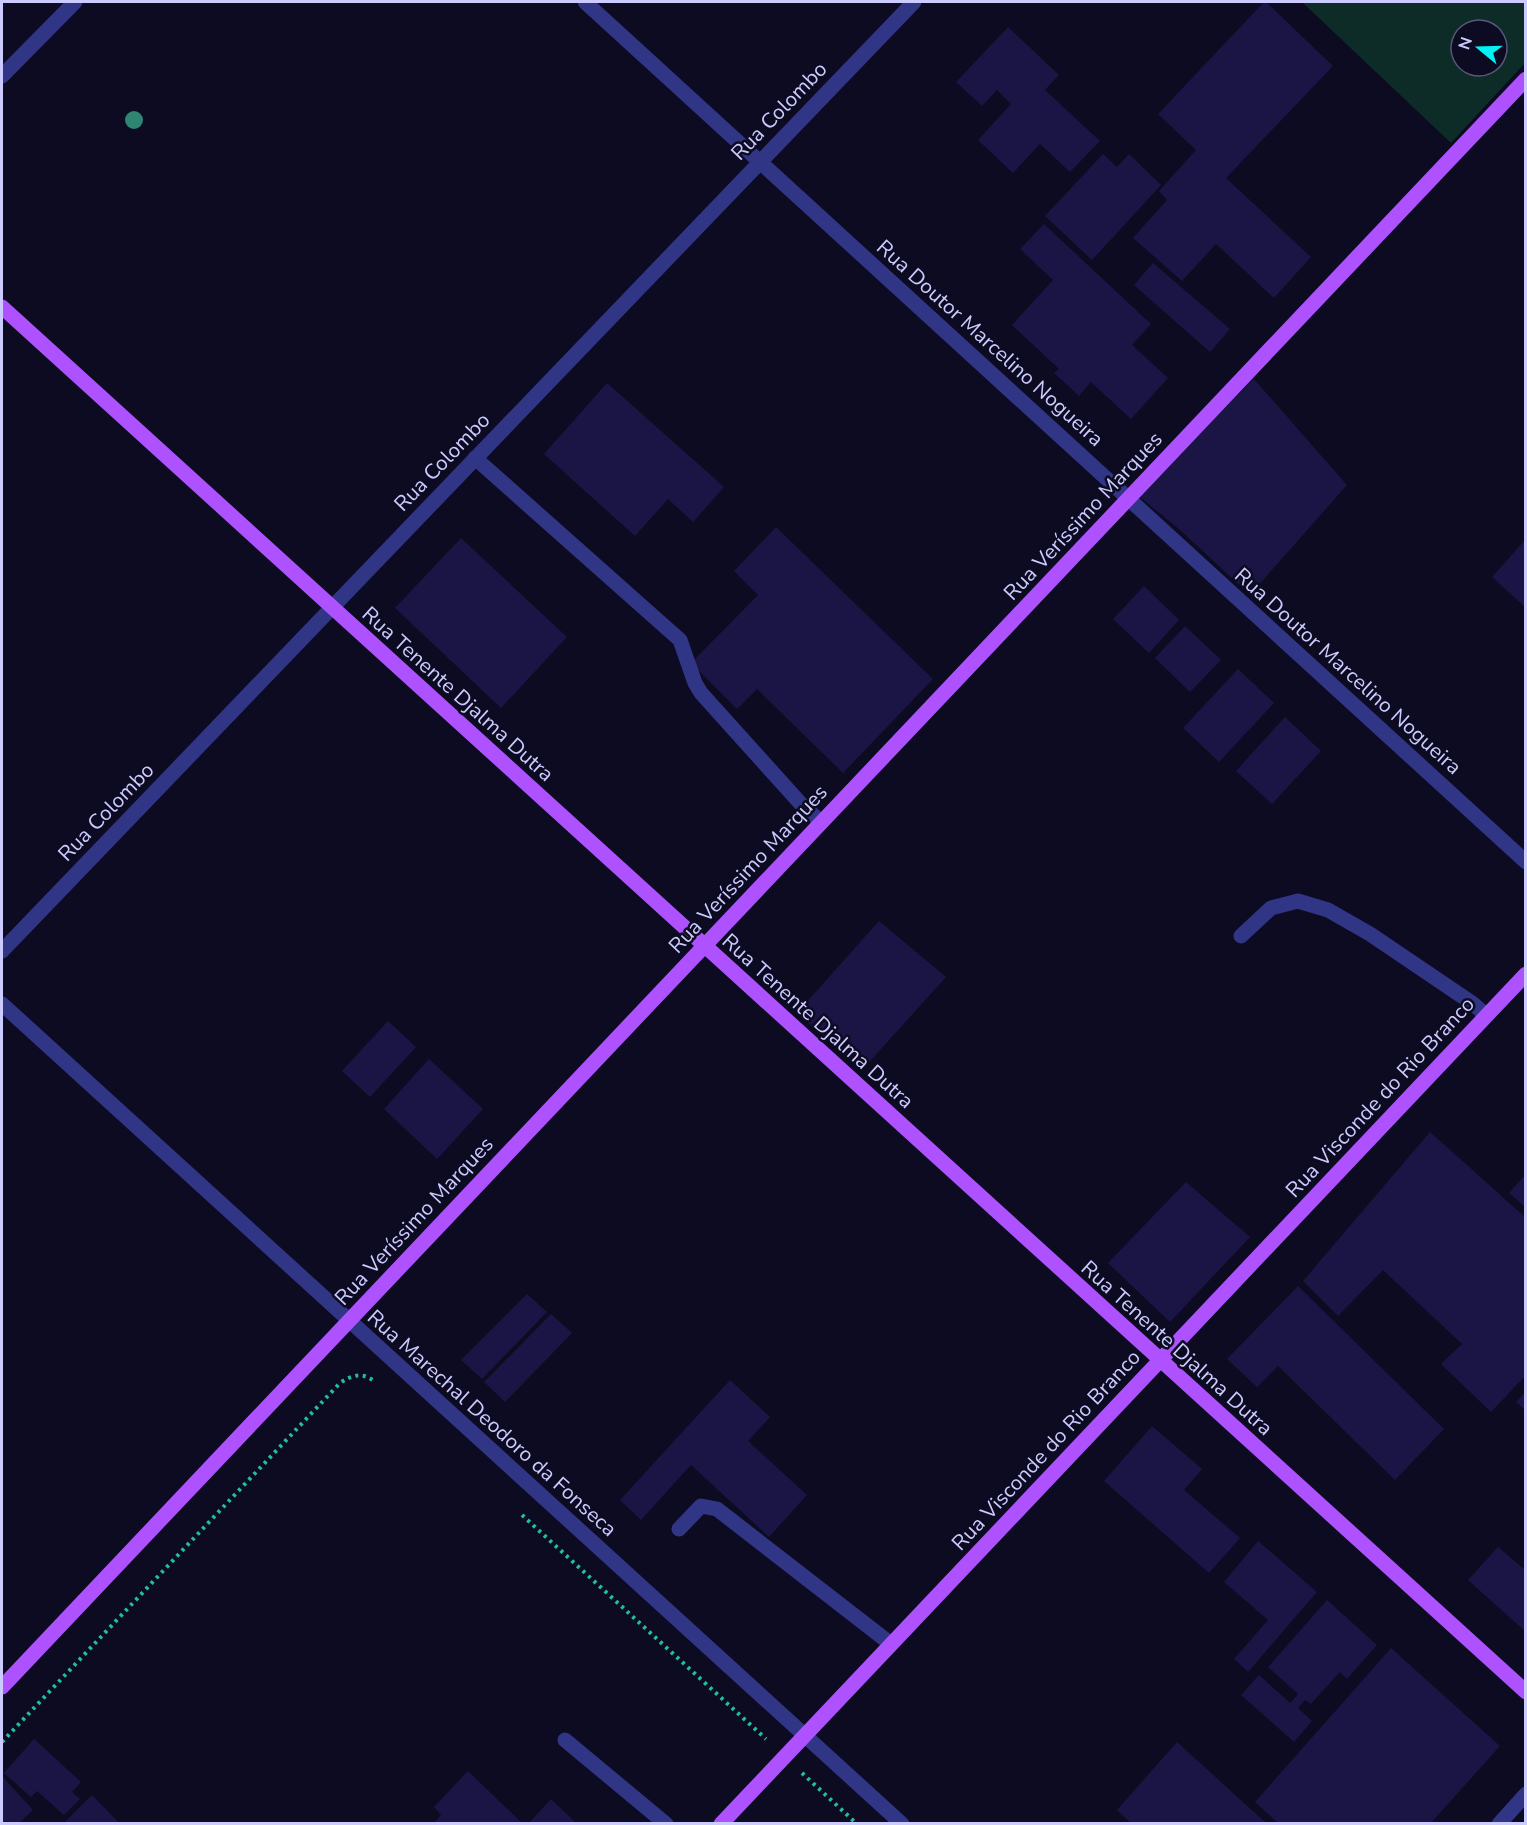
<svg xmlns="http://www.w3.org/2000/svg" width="1527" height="1825" viewBox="0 0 1527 1825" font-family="'Nunito Sans',sans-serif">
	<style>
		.green { fill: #0d2c28; fill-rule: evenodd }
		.building { fill: #1a1544 }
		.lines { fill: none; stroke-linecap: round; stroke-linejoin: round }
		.path { stroke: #21bda5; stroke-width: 4; stroke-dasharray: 3 4.5; stroke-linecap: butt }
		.minor { stroke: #303585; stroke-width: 15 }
		.major { stroke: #ae52ff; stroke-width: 15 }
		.tree { fill: #2e8672 }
		.labels { text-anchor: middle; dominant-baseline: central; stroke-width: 5; stroke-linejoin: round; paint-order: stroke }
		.street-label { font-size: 21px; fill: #cccbff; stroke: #0c0b21 }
	</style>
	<rect width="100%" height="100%" fill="#0c0b21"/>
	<path class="green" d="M 1302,2 L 1525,2 L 1525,63 L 1451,143 ZM 1461,30 L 1497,30 L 1497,66 L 1461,66 Z"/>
	<g class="building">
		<path d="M 1264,2 L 1266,2 L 1333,66 L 1226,178 L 1311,257 L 1274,298 L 1216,244 L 1182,281 L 1133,238 L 1167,200 L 1159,191 L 1196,150 L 1158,114 Z"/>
		<path d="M 1008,27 L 1059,75 L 1045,90 L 1100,141 L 1070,172 L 1040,144 L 1013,173 L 978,140 L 1011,104 L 997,90 L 982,106 L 956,82 Z"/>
		<path d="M 1103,154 L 1117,167 L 1129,154 L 1161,185 L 1092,260 L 1045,216 Z"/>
		<path d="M 1044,224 L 1151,324 L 1132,345 L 1168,378 L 1131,419 L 1091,382 L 1079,396 L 1054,373 L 1059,369 L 1012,325 L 1053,280 L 1020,249 Z"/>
		<path d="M 1153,263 L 1230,329 L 1210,352 L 1134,285 Z"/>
		<path d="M 1254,379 L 1347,485 L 1250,595 L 1179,529 L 1136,494 Z"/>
		<path d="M 607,383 L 724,487 L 693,522 L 668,499 L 635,536 L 544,454 Z"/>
		<path d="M 776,527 L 933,679 L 843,773 L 757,689 L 737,709 L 691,663 L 758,595 L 734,571 Z"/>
		<path d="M 461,538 L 567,637 L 501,708 L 395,608 Z"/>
		<path d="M 1526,539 L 1526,608 L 1492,577 Z"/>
		<path d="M 1144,586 L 1179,620 L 1149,653 L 1113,619 Z"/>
		<path d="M 1185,626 L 1221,660 L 1190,692 L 1155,658 Z"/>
		<path d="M 1238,669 L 1274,703 L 1219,762 L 1183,728 Z"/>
		<path d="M 1285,717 L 1321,751 L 1272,804 L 1236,771 Z"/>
		<path d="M 879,921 L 946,977 L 862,1070 L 797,1013 Z"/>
		<path d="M 388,1021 L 416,1047 L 370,1097 L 342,1071 Z"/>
		<path d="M 429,1059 L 483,1109 L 437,1159 L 384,1109 Z"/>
		<path d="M 1430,1132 L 1526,1218 L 1526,1375 L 1491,1412 L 1441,1364 L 1462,1344 L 1383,1270 L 1338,1316 L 1303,1281 Z"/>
		<path d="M 1526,1174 L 1526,1208 L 1509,1193 Z"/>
		<path d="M 1186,1182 L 1250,1237 L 1170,1322 L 1108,1263 Z"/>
		<path d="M 1298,1286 L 1444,1429 L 1395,1480 L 1278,1366 L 1257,1387 L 1227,1359 Z"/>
		<path d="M 527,1294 L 547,1312 L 482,1379 L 461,1360 Z"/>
		<path d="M 551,1314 L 572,1333 L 505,1402 L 484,1382 Z"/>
		<path d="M 730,1380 L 770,1417 L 748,1441 L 807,1495 L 769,1537 L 691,1465 L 641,1520 L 620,1500 Z"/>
		<path d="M 1526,1391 L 1526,1411 L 1516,1402 Z"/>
		<path d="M 1152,1426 L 1202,1469 L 1184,1490 L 1240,1538 L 1209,1573 L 1104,1481 Z"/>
		<path d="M 1258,1541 L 1317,1592 L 1248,1672 L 1234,1659 L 1268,1620 L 1224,1582 Z"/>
		<path d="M 1498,1547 L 1526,1571 L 1526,1632 L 1468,1580 Z"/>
		<path d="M 1327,1600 L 1377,1645 L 1347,1679 L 1340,1672 L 1311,1704 L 1305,1700 L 1298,1708 L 1312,1721 L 1294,1742 L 1241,1695 L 1259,1675 L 1290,1703 L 1298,1694 L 1268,1667 Z"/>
		<path d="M 1391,1648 L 1500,1746 L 1430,1824 L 1279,1824 L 1255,1802 Z"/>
		<path d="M 34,1739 L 81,1782 L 72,1792 L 80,1799 L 64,1815 L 37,1791 L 31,1797 L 4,1773 Z"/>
		<path d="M 1177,1742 L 1267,1824 L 1132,1824 L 1117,1810 Z"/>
		<path d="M 468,1771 L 523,1824 L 433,1824 L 441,1815 L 434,1807 Z"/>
		<path d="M 2,1776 L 33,1810 L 18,1824 L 2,1824 Z"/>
		<path d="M 92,1795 L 120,1824 L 63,1824 Z"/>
		<path d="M 551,1799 L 577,1824 L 528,1824 Z"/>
	</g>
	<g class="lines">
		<g class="path">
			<path d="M 522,1515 L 766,1739"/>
			<path d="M 2,1742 L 340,1383 C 352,1375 362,1372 374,1381"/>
			<path d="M 802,1773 L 857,1824"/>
		</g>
		<g class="minor">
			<path d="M 585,2 L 1526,862"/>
			<path d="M 2,76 L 75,2"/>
			<path d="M 475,458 L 680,640 L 695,683 L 701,693 L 801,804 L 821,822"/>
			<path d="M 1241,936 L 1271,908 L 1298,901 L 1328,910 L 1370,934 L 1472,1003 L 1486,1015"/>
			<path d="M 2,951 L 914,2"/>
			<path d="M 2,1004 L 902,1824"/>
			<path d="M 679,1529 L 701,1506 L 717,1509 L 891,1644"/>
			<path d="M 565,1740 L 666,1824"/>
			<path d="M 1499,1824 L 1526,1794"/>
		</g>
		<g class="major">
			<path d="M 2,307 L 1526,1692"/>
			<path d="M 2,1687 L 1526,79"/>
			<path d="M 721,1824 L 1526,974"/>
		</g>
	</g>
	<circle class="tree" cx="134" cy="120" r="9"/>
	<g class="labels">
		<g class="street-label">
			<text transform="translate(779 111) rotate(-46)">Rua Colombo</text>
			<text transform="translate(990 343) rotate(42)">Rua Doutor Marcelino Nogueira</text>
			<text transform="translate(442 462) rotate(-46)">Rua Colombo</text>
			<text transform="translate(1083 516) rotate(-47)">Rua Veríssimo Marques</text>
			<text transform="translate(1348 671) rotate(42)">Rua Doutor Marcelino Nogueira</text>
			<text transform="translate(458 694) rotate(42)">Rua Tenente Djalma Dutra</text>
			<text transform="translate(106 812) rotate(-46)">Rua Colombo</text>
			<text transform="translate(748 869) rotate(-47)">Rua Veríssimo Marques</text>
			<text transform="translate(818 1021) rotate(42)">Rua Tenente Djalma Dutra</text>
			<text transform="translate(1380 1097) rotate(-47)">Rua Visconde do Rio Branco</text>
			<text transform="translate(414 1221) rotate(-47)">Rua Veríssimo Marques</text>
			<text transform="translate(1177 1348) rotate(42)">Rua Tenente Djalma Dutra</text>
			<text transform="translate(492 1423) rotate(42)">Rua Marechal Deodoro da Fonseca</text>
			<text transform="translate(1046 1450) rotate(-47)">Rua Visconde do Rio Branco</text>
		</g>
	</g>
	<rect width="1527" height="1825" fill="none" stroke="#cccbff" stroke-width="6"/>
	<g transform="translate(1479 48) rotate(289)"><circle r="28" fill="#0c0b21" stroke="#59587a" stroke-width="1.5"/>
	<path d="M0-4.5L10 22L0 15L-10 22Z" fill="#00f4f6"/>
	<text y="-9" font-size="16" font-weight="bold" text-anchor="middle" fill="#cccbff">N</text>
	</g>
</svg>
